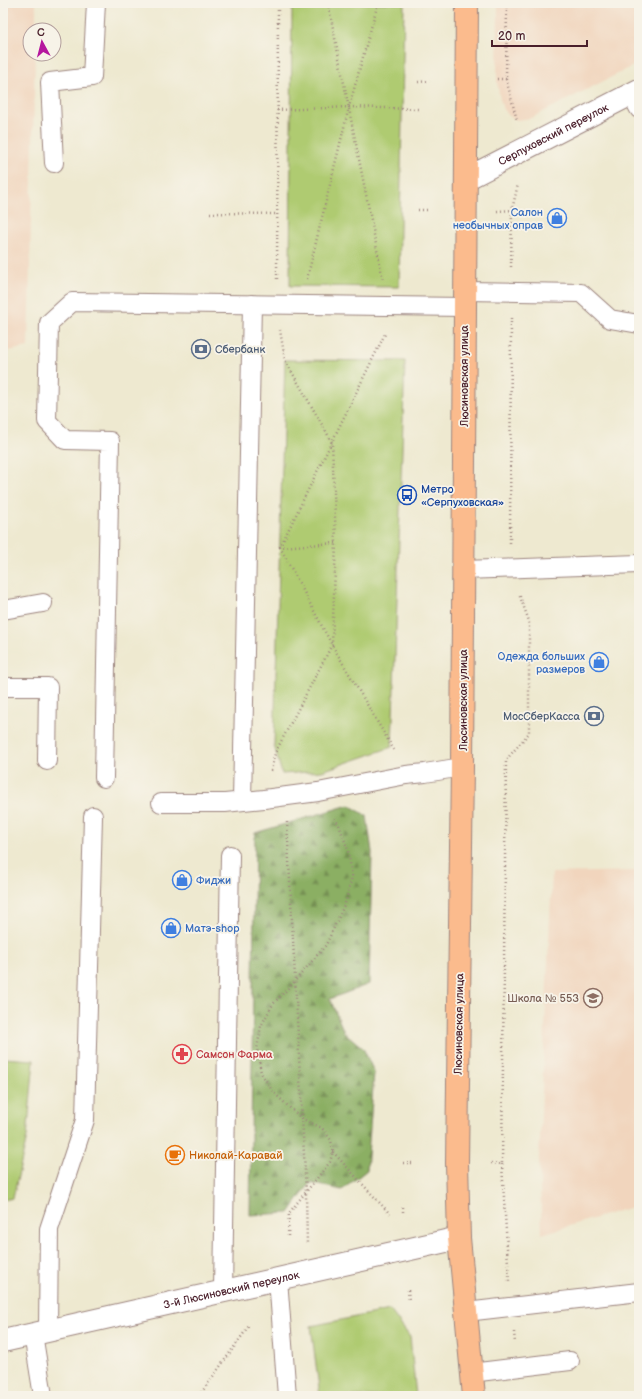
<svg xmlns="http://www.w3.org/2000/svg" width="642" height="1399" viewBox="0 0 642 1399" font-family="'Balsamiq Sans',sans-serif">
	<style>
		.built { fill: #f1d5bd }
		.green { fill: #afcb71; stroke: #7c754e }
		.forest { fill: url(#forest-firs); stroke: #6a6747 }
		.lines { fill: none; stroke-linecap: round; stroke-linejoin: round }
		.service-casing { stroke: #9c847e; stroke-width: 20 }
		.minor-casing { stroke: #9c847e; stroke-width: 24 }
		.primary-casing { stroke: #9c847e; stroke-width: 24 }
		.path { stroke: #9c847e; stroke-width: 2.5; stroke-dasharray: 1 3; stroke-linecap: butt }
		.service { stroke: #fff; stroke-width: 18 }
		.minor { stroke: #fff; stroke-width: 22 }
		.primary { stroke: #fbbb8d; stroke-width: 22 }
		.labels { text-anchor: middle; dominant-baseline: central; stroke-width: 3.5; stroke-linejoin: round; paint-order: stroke }
		.street-label { font-size: 11px; fill: #4a1f2b; stroke: #f7f3e8 }
		.shop-label { font-size: 11px; fill: #366cbe; stroke: #f7f3e8; text-anchor: end }
		.service-label { font-size: 11px; fill: #4e5e75; stroke: #f7f3e8; text-anchor: start }
		.transit-label { font-size: 11px; fill: #164399; stroke: #f7f3e8; text-anchor: start }
		.education-label { font-size: 11px; fill: #785e54; stroke: #f7f3e8; text-anchor: end }
		.health-label { font-size: 11px; fill: #be3a42; stroke: #f7f3e8; text-anchor: start }
		.food-label { font-size: 11px; fill: #c56008; stroke: #f7f3e8; text-anchor: start }
	</style>
	<defs>
		<pattern id="forest-firs" width="22" height="20" patternUnits="userSpaceOnUse"><rect width="22" height="20" fill="#8baf63"/><path d="M5 1l3.5 6h-7zM16 11l3.5 6h-7z" fill="#748e52"/></pattern>
	</defs>
	<rect width="100%" height="100%" fill="#f7f3e8"/>
	<filter id="ink" filterUnits="userSpaceOnUse"><feTurbulence type="fractalNoise" baseFrequency=".025" numOctaves="2"/><feDisplacementMap in="SourceGraphic" scale="8" xChannelSelector="R" yChannelSelector="G"/><feConvolveMatrix kernelMatrix="1 2 1 2 8 2 1 2 1" color-interpolation-filters="sRGB"/></filter>
	<filter id="wash" filterUnits="userSpaceOnUse"><feTurbulence type="fractalNoise" baseFrequency=".012" numOctaves="4" result="noise"/><feDisplacementMap in="SourceGraphic" scale="16" xChannelSelector="R" yChannelSelector="G"/><feGaussianBlur stdDeviation="0.9" result="paint"/><feColorMatrix in="noise" values="0 0 0 0 0 0 0 0 0 0 0 0 0 0 0 0 0 1.4 0 .05"/><feComposite in="paint" operator="in"/></filter>
	<g filter="url(#wash)">
		<rect width="100%" height="100%" fill="#eee9d0"/>
		<g class="built">
			<path d="M 3,3 L 36,3 L 36,30 L 30,30 L 30,54 L 35,54 L 28,347 L 3,352 Z"/>
			<path d="M 498,3 L 639,3 L 639,63 L 531,118 L 517,120 L 509,116 L 504,110 L 500,99 L 497,82 Z"/>
			<path d="M 639,871 L 639,1205 L 542,1234 L 539,1159 L 552,873 Z"/>
		</g>
		<g class="green">
			<path d="M 292,3 L 404,3 L 399,287 L 290,286 Z"/>
			<path d="M 285,360 L 405,361 L 392,747 L 322,771 L 282,774 L 274,745 Z"/>
			<path d="M 3,1058 L 34,1060 L 27,1137 L 13,1198 L 3,1200 Z"/>
			<path d="M 390,1310 L 410,1337 L 416,1396 L 320,1396 L 311,1326 Z"/>
		</g>
		<path class="forest" d="M 349,805 L 367,816 L 372,852 L 369,984 L 330,999 L 344,1032 L 363,1048 L 374,1072 L 367,1170 L 342,1190 L 310,1183 L 289,1213 L 250,1215 L 255,833 Z"/>
	</g>
	<g filter="url(#ink)">
		<g class="lines">
			<defs>
				<g id="service">
					<path d="M 631,94 L 639,109"/>
					<path d="M 54,163 L 50,82 L 92,77 L 96,3"/>
					<path d="M 465,291 L 581,293 L 610,319 L 639,324"/>
					<path d="M 463,570 L 639,564"/>
					<path d="M 3,610 L 43,603"/>
					<path d="M 3,687 L 48,687 L 47,761"/>
					<path d="M 104,778 L 110,441 L 65,440 L 47,421 L 49,323 L 72,302 L 465,307"/>
					<path d="M 242,801 L 252,304"/>
					<path d="M 161,803 L 225,803 L 264,799 L 318,792 L 406,775 L 425,773 L 462,767"/>
					<path d="M 278,1279 L 287,1396"/>
					<path d="M 223,1291 L 230,855"/>
					<path d="M 466,1312 L 639,1292"/>
					<path d="M 48,1330 L 49,1229 L 85,1120 L 93,816"/>
					<path d="M 33,1334 L 43,1396"/>
					<path d="M 471,1373 L 570,1361"/>
				</g>
				<g id="minor">
					<path id="s1" d="M 466,179 L 639,90"/>
					<path id="s2" d="M 3,1341 L 459,1238"/>
				</g>
				<path id="primary" d="M 467,3 L 462,767 L 457,1163 L 459,1238 L 474,1396"/>
			</defs>
			<use href="#service" class="service-casing"/>
			<use href="#minor" class="minor-casing"/>
			<use href="#primary" class="primary-casing"/>
			<g class="path">
				<path d="M 328,3 L 383,280"/>
				<path d="M 507,3 L 506,79 L 517,120"/>
				<path d="M 497,79 L 506,79"/>
				<path d="M 418,82 L 430,81"/>
				<path d="M 277,110 L 349,107 L 418,109"/>
				<path d="M 418,210 L 428,210"/>
				<path d="M 497,211 L 512,210"/>
				<path d="M 210,213 L 277,214"/>
				<path d="M 511,267 L 512,210 L 518,184"/>
				<path d="M 277,279 L 278,3"/>
				<path d="M 307,279 L 349,107 L 378,3"/>
				<path d="M 336,543 L 280,547 L 386,332"/>
				<path d="M 510,543 L 511,318"/>
				<path d="M 280,547 L 332,645 L 394,750"/>
				<path d="M 271,771 L 275,753 L 332,645 L 336,543 L 332,442 L 285,360 L 280,330"/>
				<path d="M 287,822 L 306,1193 L 307,1245"/>
				<path d="M 333,1152 L 390,1214"/>
				<path d="M 403,1163 L 415,1163"/>
				<path d="M 491,1163 L 502,1164 L 506,760 L 529,733 L 529,621 L 519,594"/>
				<path d="M 502,1164 L 509,1281"/>
				<path d="M 403,1207 L 403,1213"/>
				<path d="M 288,1236 L 289,1213 L 330,1162 L 333,1151 L 331,1140 L 322,1128 L 301,1118 L 273,1092 L 261,1073 L 257,1049 L 261,1026 L 273,1004 L 295,981 L 326,945 L 346,901 L 352,876 L 348,850 L 339,825 L 333,816"/>
				<path d="M 408,1290 L 409,1301"/>
				<path d="M 514,1332 L 515,1343"/>
				<path d="M 199,1396 L 249,1326"/>
			</g>
			<use href="#service" class="service"/>
			<use href="#minor" class="minor"/>
			<use href="#primary" class="primary"/>
		</g>
	</g>
	<defs>
		<symbol id="shop-ring" viewBox="-11 -11 22 22"><circle r="9.5" fill="#f7f3e8" stroke="#3f7fe0" stroke-width="1.5"/><path d="M-5-2.5h2.3a2.7 3.5 0 0 1 5.4 0H5L5.5 6h-11ZM-1.5-2.5h3a1.5 2.3 0 0 0-3 0Z" fill="#3f7fe0"/></symbol>
		<symbol id="bank-ring" viewBox="-11 -11 22 22"><circle r="9.5" fill="#f7f3e8" stroke="#5c6f8a" stroke-width="1.5"/><path d="M-6-4H6V4H-6ZM0-2.3a2.3 2.3 0 1 0 0 4.6a2.3 2.3 0 1 0 0-4.6Z" fill="#5c6f8a"/></symbol>
		<symbol id="bus-ring" viewBox="-11 -11 22 22"><circle r="9.5" fill="#f7f3e8" stroke="#1a4fb4" stroke-width="1.5"/><path d="M-5-6H5V4H4V6H2V4H-2V6H-4V4H-5ZM-3.5-4V0h7V-4ZM-3.5 1.2v1.5H-2V1.2ZM2 1.2v1.5H3.5V1.2Z" fill="#1a4fb4"/></symbol>
		<symbol id="school-ring" viewBox="-11 -11 22 22"><circle r="9.5" fill="#f7f3e8" stroke="#8d6e63" stroke-width="1.5"/><path d="M0-5L7-2L0 1L-7-2ZM-4 1L0 2.5L4 1V4Q0 6-4 4Z" fill="#8d6e63"/></symbol>
		<symbol id="pharmacy-ring" viewBox="-11 -11 22 22"><circle r="9.5" fill="#f7f3e8" stroke="#e0444e" stroke-width="1.5"/><path d="M-2-6h4v4h4v4h-4v4h-4v-4h-4v-4h4Z" fill="#e0444e"/></symbol>
		<symbol id="cafe-ring" viewBox="-11 -11 22 22"><circle r="9.5" fill="#f7f3e8" stroke="#e8710a" stroke-width="1.5"/><path d="M-5.5-4.5H6V0H3Q3 3.5 0 3.5H-2.5Q-5.5 3.5-5.5 0ZM3-3.2v2h1.7v-2ZM-6 4.5H4V6H-6Z" fill="#e8710a"/></symbol>
	</defs>
	<g fill-rule="evenodd">
		<use href="#shop-ring" x="546" y="207" width="22" height="22"/>
		<use href="#bank-ring" x="190" y="338" width="22" height="22"/>
		<use href="#bus-ring" x="396" y="484" width="22" height="22"/>
		<use href="#shop-ring" x="588" y="651" width="22" height="22"/>
		<use href="#bank-ring" x="583" y="705" width="22" height="22"/>
		<use href="#shop-ring" x="171" y="869" width="22" height="22"/>
		<use href="#shop-ring" x="160" y="917" width="22" height="22"/>
		<use href="#school-ring" x="582" y="987" width="22" height="22"/>
		<use href="#pharmacy-ring" x="171" y="1043" width="22" height="22"/>
		<use href="#cafe-ring" x="164" y="1144" width="22" height="22"/>
	</g>
	<g class="labels">
		<g class="street-label">
			<text stroke="none"><textPath href="#s1" startOffset="98">Серпуховский переулок</textPath></text>
			<text transform="translate(464 376) rotate(-90)">Люсиновская улица</text>
			<text transform="translate(463 700) rotate(-90)">Люсиновская улица</text>
			<text transform="translate(459 1024) rotate(-89)">Люсиновская улица</text>
			<text stroke="none"><textPath href="#s2" startOffset="234">3-й Люсиновский переулок</textPath></text>
		</g>
		<g class="shop-label">
			<text x="543" y="212">Салон<tspan x="543" dy="13">необычных оправ</tspan></text>
			<text x="585" y="656">Одежда больших<tspan x="585" dy="13">размеров</tspan></text>
			<text x="196" y="880" text-anchor="start">Фиджи</text>
			<text x="185" y="928" text-anchor="start">Матэ-shop</text>
		</g>
		<g class="service-label">
			<text x="215" y="349">Сбербанк</text>
			<text x="580" y="716" text-anchor="end">МосСберКасса</text>
		</g>
		<g class="transit-label">
			<text x="421" y="489">Метро<tspan x="421" dy="13">«Серпуховская»</tspan></text>
		</g>
		<g class="education-label">
			<text x="579" y="998">Школа № 553</text>
		</g>
		<g class="health-label">
			<text x="196" y="1054">Самсон Фарма</text>
		</g>
		<g class="food-label">
			<text x="189" y="1155">Николай-Каравай</text>
		</g>
	</g>
	<rect width="642" height="1399" fill="none" stroke="#f7f3e8" stroke-width="16"/>
	<g transform="translate(42 42) rotate(353)"><circle r="19" fill="#f7f3e8" stroke="#b29e9c"/>
	<path d="M0-3L7 15L0 10L-7 15Z" fill="#b5179e"/>
	<text y="-6" font-size="11" font-weight="bold" text-anchor="middle" fill="#4a1f2b">С</text>
	</g>
	<path d="M492 40v6h95v-6" fill="none" stroke="#4a1f2b" stroke-width="2"/>
	<text x="498" y="40" font-size="12" fill="#4a1f2b" stroke="#f7f3e8" stroke-width="3" paint-order="stroke">20 m</text>
</svg>
